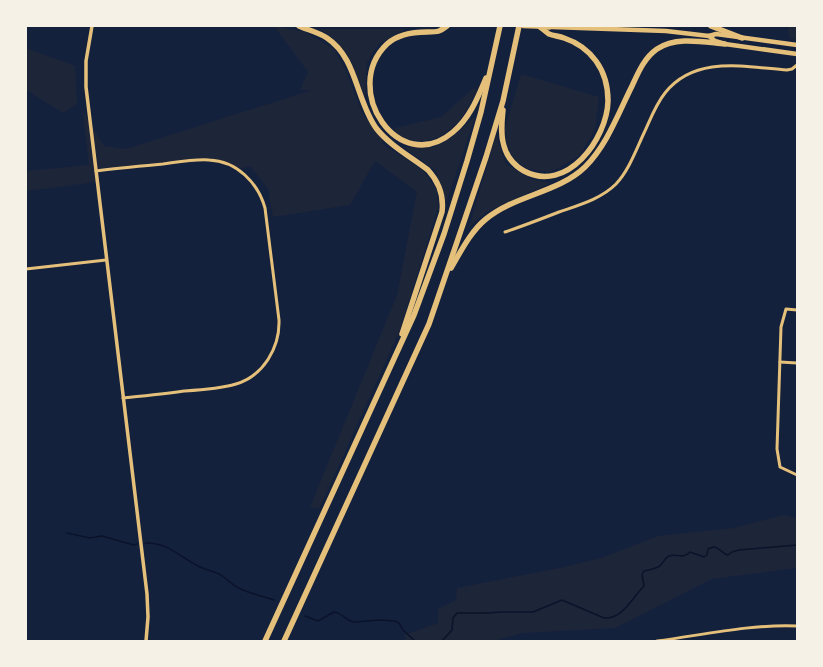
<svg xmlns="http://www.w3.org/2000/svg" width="823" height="667" viewBox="0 0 823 667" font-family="Ubuntu,sans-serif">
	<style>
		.green { fill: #1d2539 }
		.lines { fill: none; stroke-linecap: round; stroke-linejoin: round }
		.stream { stroke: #0b132b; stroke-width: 1.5 }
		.minor { stroke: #e5c07b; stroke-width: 3 }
		.tertiary { stroke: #e5c07b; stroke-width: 3.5 }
		.primary { stroke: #e5c07b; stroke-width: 4.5 }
		.motorway { stroke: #e5c07b; stroke-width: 5.5 }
	</style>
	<rect width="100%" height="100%" fill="#14213d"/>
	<g class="green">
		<path d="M 274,26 L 305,32 L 334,49 L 346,71 L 363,115 L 384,142 L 381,143 L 423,170 L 437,190 L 438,208 L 400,330 L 319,509 L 310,507 L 397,295 L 417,192 L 375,161 L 350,205 L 273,217 L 268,189 L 250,166 L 238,169 L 207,159 L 96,170 L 97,182 L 26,191 L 26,171 L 89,165 L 83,111 L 104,146 L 126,149 L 312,90 L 300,90 L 308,72 Z"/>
		<path d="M 789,26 L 797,26 L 797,40 L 790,39 L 788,32 Z"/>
		<path d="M 320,29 L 406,29 L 379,44 L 367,62 L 365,98 L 352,63 L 334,39 Z"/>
		<path d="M 26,48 L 75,66 L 77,104 L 63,113 L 26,90 Z"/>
		<path d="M 521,74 L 599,97 L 595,130 L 579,156 L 551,172 L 528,169 L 515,161 L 507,145 L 504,131 Z"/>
		<path d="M 474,88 L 477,92 C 471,101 464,116 456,124 C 438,142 417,147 395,133 L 395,128 L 441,117 Z"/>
		<path d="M 475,117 L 446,203 L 436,171 L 403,147 L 434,147 L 458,132 Z"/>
		<path d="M 496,135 L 506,164 L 531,179 L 551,183 L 487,212 L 469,227 Z"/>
		<path d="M 783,515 L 797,518 L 797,568 L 712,579 L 615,628 L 523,633 L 493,641 L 407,641 L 404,635 L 438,623 L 438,609 L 456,600 L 457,588 L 560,568 L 601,558 L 658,536 L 734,528 Z"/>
	</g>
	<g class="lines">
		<g class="stream">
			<path d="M 67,533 L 90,538 L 102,536 L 134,545 L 137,544"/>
			<path d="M 145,543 C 167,542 180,557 198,566 C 205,570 214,571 221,575 C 227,579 232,585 239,588 C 250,594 262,596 274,600"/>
			<path d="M 305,616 L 318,621 L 334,612 C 342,613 347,621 354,622 L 380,620 L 395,621 L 399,623 L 403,630 L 415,641"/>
			<path d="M 442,641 L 452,630 L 453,618 L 457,613 L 487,613 L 501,612 L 533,612 L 562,600 L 604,618 C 623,619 632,598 644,586 L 642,575 L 644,571 C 649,570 655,569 660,566 C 663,563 665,558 669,556 C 676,553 683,560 690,552 L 704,557 L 707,555 L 708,549 L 713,547 C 720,547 722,554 728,555 L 732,552 L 739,550 L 797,545"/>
		</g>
		<g class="minor">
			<path d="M 96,171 C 118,168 141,166 163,164 C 178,162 194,159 209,160 C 237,161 258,183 265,208 L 279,320 C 280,348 263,376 236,384 C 219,389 201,390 184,391 C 164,394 143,396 123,398"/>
			<path d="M 505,232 C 523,226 541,219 559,212 C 579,205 601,199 616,184 C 629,170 636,150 644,133 C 650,120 656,104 665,93 C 695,55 745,67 787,70 L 792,69 L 797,65"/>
			<path d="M 26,269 L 106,260"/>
			<path d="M 797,310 L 786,309 L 781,327 L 777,449 L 780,467 L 797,475"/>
			<path d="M 780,362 L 797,363"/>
			<path d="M 657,641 C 703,635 750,624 797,626"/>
		</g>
		<path class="tertiary" d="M 92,26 L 86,61 L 86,87 L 147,594 L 148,617 L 146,641"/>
		<g class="primary">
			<path d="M 523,26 L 666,31 L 709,36 L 716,34 L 797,45"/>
			<path d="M 709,36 L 715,41 L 725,44 L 797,54"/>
		</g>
		<g class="motorway">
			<path d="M 299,26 C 308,30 318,32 327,38 C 357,58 356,100 376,128 C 389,145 411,157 428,170 C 439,182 444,196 442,212 L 402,334"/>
			<path d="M 447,26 C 444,28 442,30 439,31 C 436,32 431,32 427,32 C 413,32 398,34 387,44 C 340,89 399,178 453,132 C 470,118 478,97 486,78"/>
			<path d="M 711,26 L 742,38"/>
			<path d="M 549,27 L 551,26"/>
			<path d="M 503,110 C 502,121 500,134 504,146 C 507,157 515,166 524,171 C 567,194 607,139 608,101 C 608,87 604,72 596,61 C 588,50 576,42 564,38 C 559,36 554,36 549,34 C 546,32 543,29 540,27"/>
			<path d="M 451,268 C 461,251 471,231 486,219 C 515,195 558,193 585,167 C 607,145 618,114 632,86 C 638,73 644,58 657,49 C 676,36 703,42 725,44"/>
			<path d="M 265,641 L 414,315 L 444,234 L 467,161 L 481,112 L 500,26"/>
			<path d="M 284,641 L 429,324 L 486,157 L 503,101 L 519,26"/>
		</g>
	</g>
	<rect width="823" height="667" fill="none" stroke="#f6f1e7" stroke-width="54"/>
</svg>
